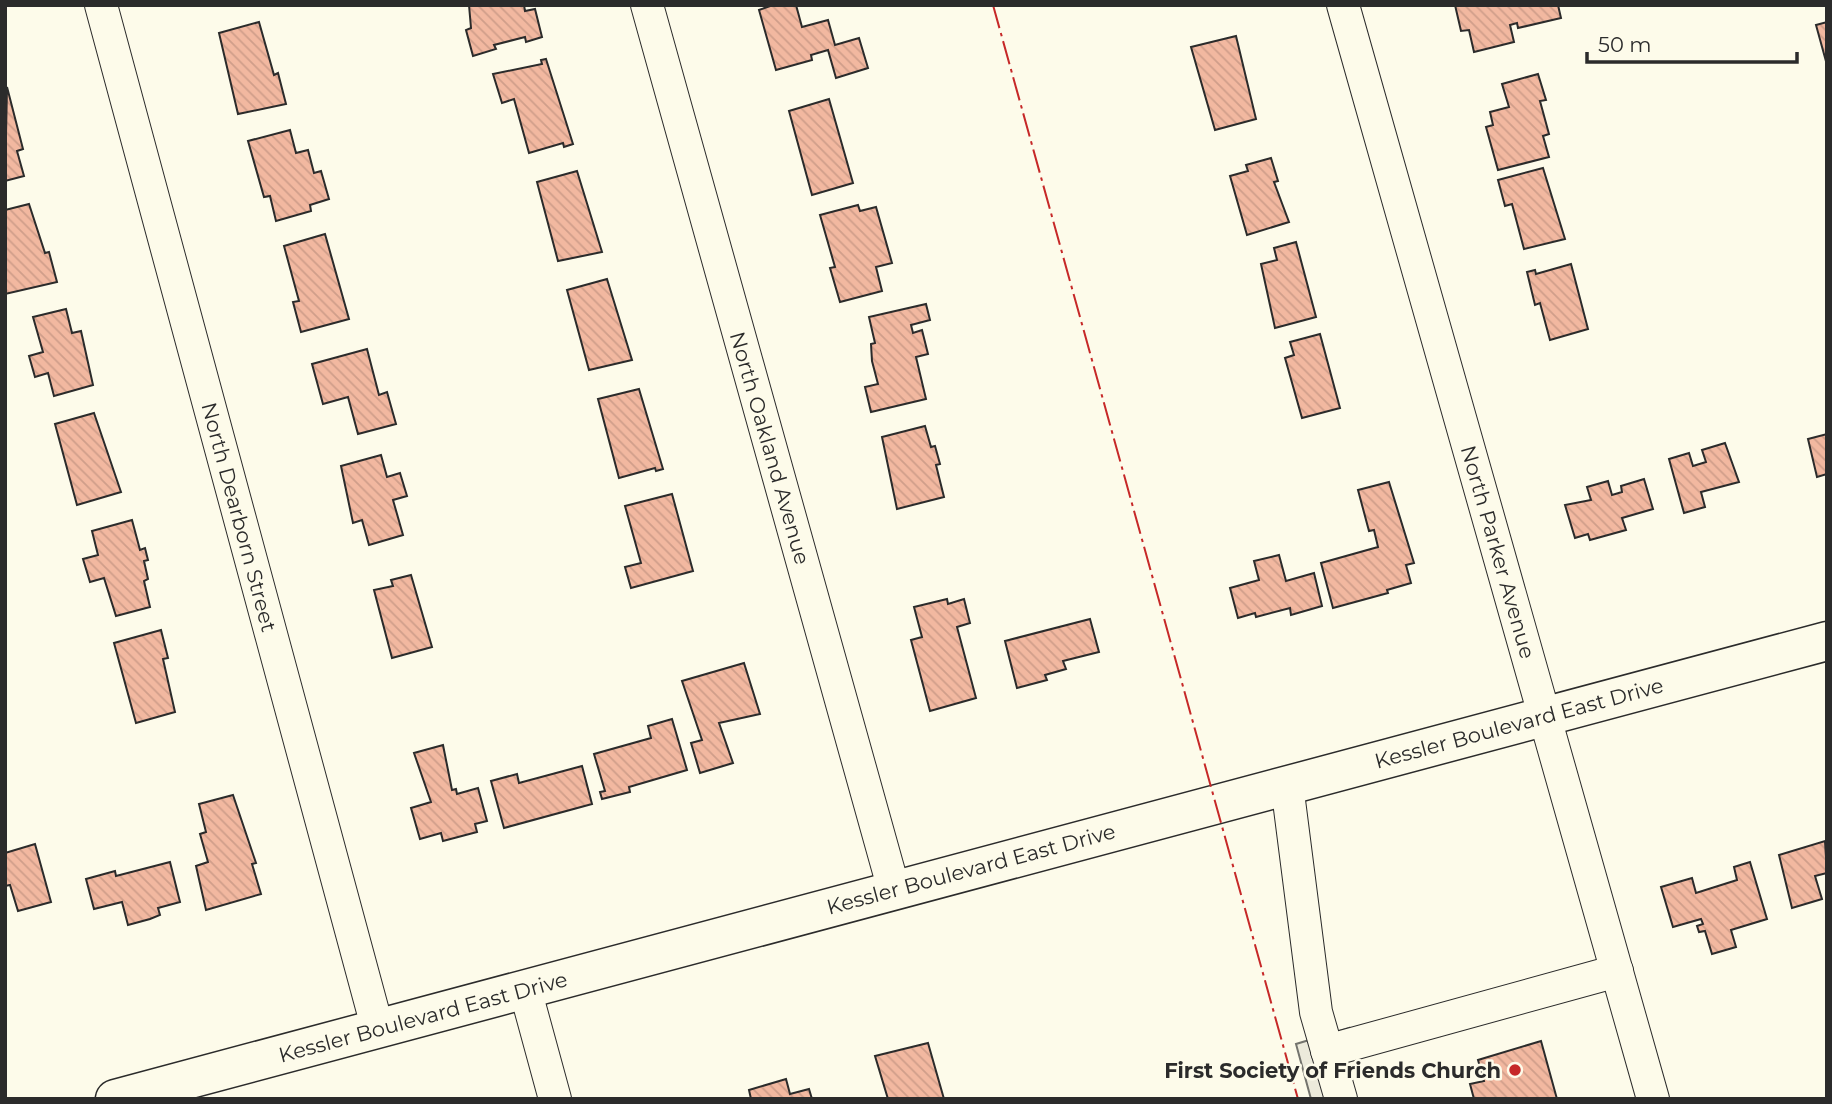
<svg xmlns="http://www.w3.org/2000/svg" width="1832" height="1104" viewBox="0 0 1832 1104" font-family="Montserrat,sans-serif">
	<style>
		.parking { fill: #eceadb; stroke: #74746e; stroke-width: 2 }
		.building { fill: url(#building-back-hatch); stroke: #2b2b2b; stroke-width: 2 }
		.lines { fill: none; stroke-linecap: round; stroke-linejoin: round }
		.minor-casing { stroke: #2b2b2b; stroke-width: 34 }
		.major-casing { stroke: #2b2b2b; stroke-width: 41 }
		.minor { stroke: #fdfbea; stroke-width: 32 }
		.major { stroke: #fdfbea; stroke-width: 38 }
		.power { stroke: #c62828; stroke-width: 2; stroke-dasharray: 24 5 3.5 5; stroke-linecap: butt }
		.poi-dot { fill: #c62828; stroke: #fdfbea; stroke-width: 2.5 }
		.labels { text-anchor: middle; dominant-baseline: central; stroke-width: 5; stroke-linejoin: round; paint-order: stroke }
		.street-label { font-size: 21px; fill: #2b2b2b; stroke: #fdfbea }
		.poi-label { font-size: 21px; font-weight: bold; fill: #2b2b2b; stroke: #fdfbea; text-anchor: end }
	</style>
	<defs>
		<pattern id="building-back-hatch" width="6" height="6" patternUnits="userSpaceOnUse" patternTransform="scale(1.75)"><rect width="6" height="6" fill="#f2b8a0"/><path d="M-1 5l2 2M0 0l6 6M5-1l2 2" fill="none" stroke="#d09e8a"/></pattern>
	</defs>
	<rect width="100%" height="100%" fill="#fdfbea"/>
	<path class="parking" d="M 1349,1028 L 1344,1074 L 1350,1099 L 1311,1099 L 1296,1044 Z"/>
	<g class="building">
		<path d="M 469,5 L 524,5 L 525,11 L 535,9 L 542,37 L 526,42 L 525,37 L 494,45 L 496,49 L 473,56 L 466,30 L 471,28 Z"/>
		<path d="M 773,5 L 796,5 L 802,27 L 828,20 L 835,45 L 859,38 L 868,68 L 836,78 L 828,50 L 811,55 L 812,60 L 776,70 L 759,10 Z"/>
		<path d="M 1455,5 L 1558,5 L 1561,18 L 1518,28 L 1517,23 L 1510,25 L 1514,42 L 1474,52 L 1469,30 L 1461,31 Z"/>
		<path d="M 259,22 L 274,75 L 278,73 L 286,104 L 238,114 L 219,33 Z"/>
		<path d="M 1827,22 L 1827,65 L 1816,25 Z"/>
		<path d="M 1236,36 L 1256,119 L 1215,130 L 1191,47 Z"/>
		<path d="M 546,59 L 573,144 L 564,147 L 563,143 L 529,153 L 514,99 L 502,103 L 493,74 L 542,64 L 541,60 Z"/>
		<path d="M 1538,74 L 1546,100 L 1540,101 L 1549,134 L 1543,136 L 1549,157 L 1498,170 L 1486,127 L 1493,125 L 1490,112 L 1509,107 L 1502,84 Z"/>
		<path d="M 7,87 L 23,149 L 17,151 L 24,176 L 5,181 Z"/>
		<path d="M 829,99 L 853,183 L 812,195 L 789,111 Z"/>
		<path d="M 290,130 L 296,153 L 308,150 L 314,173 L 321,171 L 329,199 L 310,205 L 311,211 L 276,221 L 270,196 L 264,197 L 248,141 Z"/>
		<path d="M 1271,158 L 1278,181 L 1274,182 L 1289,222 L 1247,235 L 1230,176 L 1248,171 L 1246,165 Z"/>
		<path d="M 1543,168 L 1565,239 L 1524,249 L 1512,204 L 1505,206 L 1498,180 Z"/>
		<path d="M 577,171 L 602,252 L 558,261 L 537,182 Z"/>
		<path d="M 29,204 L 45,253 L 49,252 L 57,282 L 5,294 L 5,210 Z"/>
		<path d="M 858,205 L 860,211 L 876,207 L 892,263 L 876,267 L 882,291 L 840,302 L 830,268 L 835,267 L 820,215 Z"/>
		<path d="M 325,234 L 349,319 L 301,332 L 293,302 L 299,301 L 284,246 Z"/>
		<path d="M 1296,242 L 1316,317 L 1275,328 L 1261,264 L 1277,260 L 1274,248 Z"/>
		<path d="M 1571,264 L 1588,329 L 1550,340 L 1540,303 L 1535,305 L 1527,272 L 1535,270 L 1536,274 Z"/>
		<path d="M 607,279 L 632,360 L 589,370 L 567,290 Z"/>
		<path d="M 926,304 L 930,320 L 911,325 L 913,333 L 922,330 L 928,354 L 916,357 L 926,399 L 871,412 L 865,387 L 878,384 L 872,361 L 871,344 L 875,343 L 869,317 Z"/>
		<path d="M 66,309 L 72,333 L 81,331 L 93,385 L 54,396 L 48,373 L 35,377 L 29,356 L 43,352 L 33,317 Z"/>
		<path d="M 1320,334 L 1340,408 L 1302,418 L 1285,358 L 1294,355 L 1290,342 Z"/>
		<path d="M 367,349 L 379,395 L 387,392 L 396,424 L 358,434 L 348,397 L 323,404 L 312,364 Z"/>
		<path d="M 639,389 L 663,469 L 656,471 L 655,468 L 619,478 L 598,399 Z"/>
		<path d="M 94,413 L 121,492 L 77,505 L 55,424 Z"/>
		<path d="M 925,426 L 931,447 L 935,446 L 940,464 L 936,465 L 944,497 L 897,509 L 882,437 Z"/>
		<path d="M 1827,434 L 1827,474 L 1817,477 L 1808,439 Z"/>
		<path d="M 1725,443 L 1739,482 L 1701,492 L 1705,507 L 1684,513 L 1669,459 L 1689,453 L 1693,466 L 1706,462 L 1702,450 Z"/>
		<path d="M 381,455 L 387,477 L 400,473 L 407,496 L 393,500 L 403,535 L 369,545 L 362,520 L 353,523 L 341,466 Z"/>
		<path d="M 1644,479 L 1653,509 L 1622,518 L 1626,530 L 1590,540 L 1588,534 L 1575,538 L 1565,505 L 1591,500 L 1587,487 L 1608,481 L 1612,495 L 1622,492 L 1621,486 Z"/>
		<path d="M 1389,482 L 1414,563 L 1406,565 L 1411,583 L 1387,590 L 1388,593 L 1333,608 L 1321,563 L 1378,547 L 1374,530 L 1369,531 L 1358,490 Z"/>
		<path d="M 672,494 L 693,571 L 631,588 L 625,567 L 641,563 L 625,506 Z"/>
		<path d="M 132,520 L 140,550 L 145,548 L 148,560 L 144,561 L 148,579 L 144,581 L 150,607 L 116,616 L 104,578 L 90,582 L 83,559 L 98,555 L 92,531 Z"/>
		<path d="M 1279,555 L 1286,581 L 1314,573 L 1322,606 L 1291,615 L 1290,608 L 1256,617 L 1255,613 L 1238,618 L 1230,588 L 1259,580 L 1254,561 Z"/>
		<path d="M 411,575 L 432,647 L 392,658 L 374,590 L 393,586 L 391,580 Z"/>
		<path d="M 947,599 L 948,604 L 964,599 L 970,623 L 957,627 L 976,698 L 930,711 L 911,640 L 922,637 L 914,607 Z"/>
		<path d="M 1090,619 L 1099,652 L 1063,661 L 1066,669 L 1045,675 L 1047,680 L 1017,688 L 1005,641 Z"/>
		<path d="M 161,630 L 168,658 L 163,659 L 175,712 L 136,723 L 114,643 Z"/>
		<path d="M 744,663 L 760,714 L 719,723 L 733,763 L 700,773 L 691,743 L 702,740 L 682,681 Z"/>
		<path d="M 672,719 L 687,770 L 629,787 L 630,792 L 602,799 L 600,792 L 605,791 L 594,754 L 651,738 L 648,726 Z"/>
		<path d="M 443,745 L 452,790 L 456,789 L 457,794 L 478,788 L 487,821 L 475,824 L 477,832 L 443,841 L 441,833 L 420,839 L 411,808 L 431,802 L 414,753 Z"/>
		<path d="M 582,766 L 592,804 L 504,828 L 491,781 L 517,774 L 519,783 Z"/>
		<path d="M 233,795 L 256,863 L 252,864 L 261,894 L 206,910 L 196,866 L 208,862 L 200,834 L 206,832 L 199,804 Z"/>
		<path d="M 1825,841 L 1827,873 L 1815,876 L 1822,899 L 1792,908 L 1779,855 Z"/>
		<path d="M 35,844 L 51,902 L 18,911 L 10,885 L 5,886 L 5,853 Z"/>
		<path d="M 170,862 L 180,902 L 158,908 L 160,915 L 150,919 L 128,925 L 122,902 L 94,909 L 86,879 L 115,871 L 116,876 Z"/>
		<path d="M 1750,862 L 1767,919 L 1731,930 L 1736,947 L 1712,954 L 1705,931 L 1699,932 L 1697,926 L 1703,924 L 1701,919 L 1673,927 L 1661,887 L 1692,878 L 1696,893 L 1737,880 L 1734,867 Z"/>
		<path d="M 1541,1041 L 1557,1099 L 1474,1099 L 1470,1084 L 1484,1081 L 1478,1060 Z"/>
		<path d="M 928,1043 L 944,1099 L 888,1099 L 875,1056 Z"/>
		<path d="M 786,1079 L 790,1094 L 809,1089 L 812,1099 L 751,1099 L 749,1090 Z"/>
	</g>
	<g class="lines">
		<defs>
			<g id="minor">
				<path d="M 101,5 L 378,1030"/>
				<path d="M 647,5 L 894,890"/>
				<path d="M 1343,5 L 1653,1099"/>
				<path d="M 1287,785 L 1316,1012 L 1341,1099"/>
				<path d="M 525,989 L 555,1099"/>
				<path d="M 1327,1051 L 1617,971"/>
			</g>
			<path id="major" d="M 115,1099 L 1827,641"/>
		</defs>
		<use href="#minor" class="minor-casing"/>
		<use href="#major" class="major-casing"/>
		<use href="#minor" class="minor"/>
		<use href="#major" class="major"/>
		<path class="power" d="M 993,5 L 1298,1099"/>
	</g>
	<circle class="poi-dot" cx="1515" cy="1070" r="7"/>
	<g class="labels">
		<g class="street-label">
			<text transform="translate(770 448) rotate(74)">North Oakland Avenue</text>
			<text transform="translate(239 517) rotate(75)">North Dearborn Street</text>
			<text transform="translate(1498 552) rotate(74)">North Parker Avenue</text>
			<text transform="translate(1519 723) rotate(-15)">Kessler Boulevard East Drive</text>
			<text transform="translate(971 869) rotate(-15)">Kessler Boulevard East Drive</text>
			<text transform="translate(423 1017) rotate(-15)">Kessler Boulevard East Drive</text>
		</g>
		<g class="poi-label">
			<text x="1501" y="1070">First Society of Friends Church</text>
		</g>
	</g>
	<rect width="1832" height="1104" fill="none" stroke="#2b2b2b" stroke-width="14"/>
	<path d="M1587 52v10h210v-10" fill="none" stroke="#2b2b2b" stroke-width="3.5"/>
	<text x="1598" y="52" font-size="21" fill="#2b2b2b" stroke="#fdfbea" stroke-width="5" paint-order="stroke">50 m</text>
</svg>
